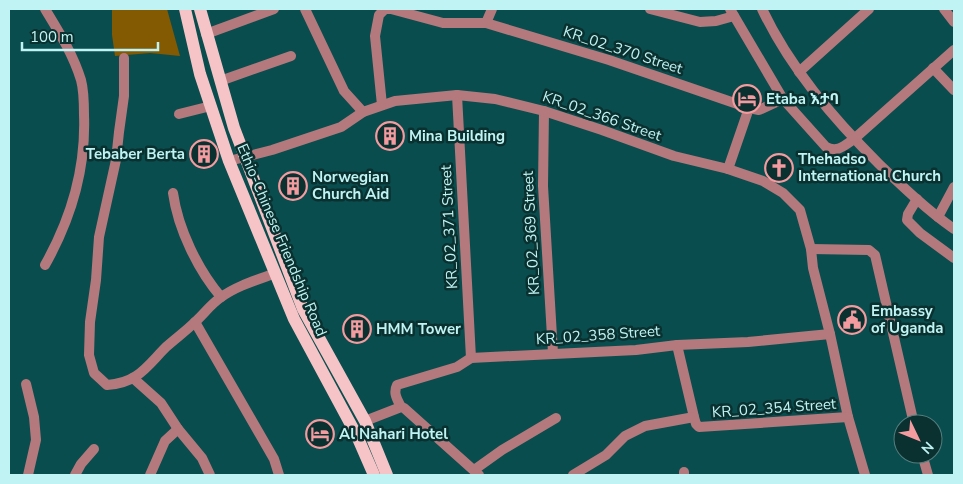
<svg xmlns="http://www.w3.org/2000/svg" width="963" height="484" viewBox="0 0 963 484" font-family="'Nunito Sans','Noto Sans Ethiopic',sans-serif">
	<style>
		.green { fill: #835901 }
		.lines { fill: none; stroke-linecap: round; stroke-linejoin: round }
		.street { stroke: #b4797c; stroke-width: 10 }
		.primary { stroke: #f6c4c6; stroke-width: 12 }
		.labels { text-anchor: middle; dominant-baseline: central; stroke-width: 5; stroke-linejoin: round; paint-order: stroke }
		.street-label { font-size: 15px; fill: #c0f3f3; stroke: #0a3030 }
		.poi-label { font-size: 15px; font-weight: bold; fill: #c0f3f3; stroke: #0a3030; text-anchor: start }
	</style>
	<rect width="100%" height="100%" fill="#0a4d4e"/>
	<path class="green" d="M 112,9 L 167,9 L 180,56 L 150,53 L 115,56 L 112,35 Z"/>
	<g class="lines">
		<g class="street">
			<path d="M 45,9 C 59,32 73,54 81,80 C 84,91 84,104 84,115 C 86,167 71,219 45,265"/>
			<path d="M 305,9 L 344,91 L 363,112"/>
			<path d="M 650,9 L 700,22 L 716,21 L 734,16"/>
			<path d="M 762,9 C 790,68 833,118 879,164 C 903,187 927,210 954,229"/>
			<path d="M 944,9 L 954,22"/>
			<path d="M 486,23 L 492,9"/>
			<path d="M 206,34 L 274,9"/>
			<path d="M 124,58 L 124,96 L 119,132 L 116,160 L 99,237 L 96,280 L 90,322 L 89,355 L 94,373 L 107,385 C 138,383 147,366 166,347 C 176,338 186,331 195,322 C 204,314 210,305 220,298 C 236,286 257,280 276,273"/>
			<path d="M 933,68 L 954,90"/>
			<path d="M 799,72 L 869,9"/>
			<path d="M 220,81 L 291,56"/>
			<path d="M 457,95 L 471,358"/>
			<path d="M 783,99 L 826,147 C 837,153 844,146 854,139 L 954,50"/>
			<path d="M 382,105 L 375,36 L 379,15 L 385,9 L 391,9 L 443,23 L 486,23 L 609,60 L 749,108 L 759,110 L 783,99 L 730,9"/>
			<path d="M 544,111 L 543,186 L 553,353"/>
			<path d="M 179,114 L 211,106"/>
			<path d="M 229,161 L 272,150 L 341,127 L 363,112 L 395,101 L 457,95 L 495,99 L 544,111 L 602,130 L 674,156 L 728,169 L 763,181 L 783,193 L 800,210 L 811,249 L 813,268 L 830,334 L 848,417 L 865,475"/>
			<path d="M 728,169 L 749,108"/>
			<path d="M 173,193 C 178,229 198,270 221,297"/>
			<path d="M 917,199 L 908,214 L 907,220 L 920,233 L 954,258"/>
			<path d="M 938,217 L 954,187"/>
			<path d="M 811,249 L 869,250 L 875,255 L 914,424"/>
			<path d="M 195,322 L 274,459 L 279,475"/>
			<path d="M 677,345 L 694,417 L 696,424 L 699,427 L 848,417"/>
			<path d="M 133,378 L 161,403 L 178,429 L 202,458 L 210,475"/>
			<path d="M 26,384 L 34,417 L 36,440 L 28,475"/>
			<path d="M 401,407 C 397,399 393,393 397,385 L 457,367 L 471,358 L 636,350 L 677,345 L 748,342 L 830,334"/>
			<path d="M 365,421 L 401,407 L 404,408 L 479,475"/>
			<path d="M 922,454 L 928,475"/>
			<path d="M 474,470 L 502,450 L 556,418"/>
			<path d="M 684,472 L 684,475"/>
			<path d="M 75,475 L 81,464 L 94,449"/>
			<path d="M 150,475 L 165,441 L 178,429"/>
			<path d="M 573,475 L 606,455 L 625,436 L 645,426 L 694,417"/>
		</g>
		<g class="primary">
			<path d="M 185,9 L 200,74 L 229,161 L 294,319 L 357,436 L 374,475"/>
			<path d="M 200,9 L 234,128 L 303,309 L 365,421 L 387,475"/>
		</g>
	</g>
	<defs>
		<symbol id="hotel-ring" viewBox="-11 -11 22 22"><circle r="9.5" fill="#0a3030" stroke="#f49b9f" stroke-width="1.5"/><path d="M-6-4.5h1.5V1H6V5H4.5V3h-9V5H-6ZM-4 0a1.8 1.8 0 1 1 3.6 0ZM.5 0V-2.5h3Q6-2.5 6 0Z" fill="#f49b9f"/></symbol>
		<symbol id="building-ring" viewBox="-11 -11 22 22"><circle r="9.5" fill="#0a3030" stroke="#f49b9f" stroke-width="1.5"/><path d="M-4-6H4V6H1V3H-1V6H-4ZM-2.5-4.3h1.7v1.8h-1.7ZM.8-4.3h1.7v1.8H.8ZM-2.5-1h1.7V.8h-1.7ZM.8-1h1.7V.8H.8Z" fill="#f49b9f"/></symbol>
		<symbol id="church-ring" viewBox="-11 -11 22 22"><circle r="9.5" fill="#0a3030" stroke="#f49b9f" stroke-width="1.5"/><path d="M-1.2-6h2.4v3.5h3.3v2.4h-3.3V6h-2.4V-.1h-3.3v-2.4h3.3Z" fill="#f49b9f"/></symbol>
		<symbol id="civic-ring" viewBox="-11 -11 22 22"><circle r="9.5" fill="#0a3030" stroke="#f49b9f" stroke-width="1.5"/><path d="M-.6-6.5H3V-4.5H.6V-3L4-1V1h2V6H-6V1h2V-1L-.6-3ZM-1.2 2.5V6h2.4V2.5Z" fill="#f49b9f"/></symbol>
	</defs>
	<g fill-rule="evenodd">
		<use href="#hotel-ring" x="731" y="83" width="32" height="32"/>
		<use href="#building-ring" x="374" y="120" width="32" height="32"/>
		<use href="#building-ring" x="188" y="138" width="32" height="32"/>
		<use href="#church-ring" x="763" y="152" width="32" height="32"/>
		<use href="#building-ring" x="277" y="170" width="32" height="32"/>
		<use href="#civic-ring" x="836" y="304" width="32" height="32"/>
		<use href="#building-ring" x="341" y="313" width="32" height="32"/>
		<use href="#hotel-ring" x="304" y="418" width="32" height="32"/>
	</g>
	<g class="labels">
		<g class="street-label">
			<text transform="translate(623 50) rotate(18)">KR_02_370 Street</text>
			<text transform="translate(602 116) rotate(19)">KR_02_366 Street</text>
			<text transform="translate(449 227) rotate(-93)">KR_02_371 Street</text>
			<text transform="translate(531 233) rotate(-93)">KR_02_369 Street</text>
			<text transform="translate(282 240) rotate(67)">Ethio-Chinese Friendship Road</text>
			<text transform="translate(598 335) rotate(-4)">KR_02_358 Street</text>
			<text transform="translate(774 408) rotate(-4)">KR_02_354 Street</text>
		</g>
		<g class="poi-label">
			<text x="766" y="99">Etaba እታባ</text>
			<text x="409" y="136">Mina Building</text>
			<text x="185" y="154" text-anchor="end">Tebaber Berta</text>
			<text x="798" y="159">Thehadso<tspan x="798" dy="17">International Church</tspan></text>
			<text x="312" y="177">Norwegian<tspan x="312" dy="17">Church Aid</tspan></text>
			<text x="871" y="311">Embassy<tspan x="871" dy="17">of Uganda</tspan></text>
			<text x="376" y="329">HMM Tower</text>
			<text x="339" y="434">Al Nahari Hotel</text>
		</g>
	</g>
	<rect width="963" height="484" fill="none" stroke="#c0f3f3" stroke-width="20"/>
	<g transform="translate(918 439) rotate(133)"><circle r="24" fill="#0a3030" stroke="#537e7e"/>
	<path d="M0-4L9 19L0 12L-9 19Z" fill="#f49b9f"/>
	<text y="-8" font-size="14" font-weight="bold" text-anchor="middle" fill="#c0f3f3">N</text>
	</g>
	<path d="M22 42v8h136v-8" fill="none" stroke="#c0f3f3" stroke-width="2.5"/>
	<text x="30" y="42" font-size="15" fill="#c0f3f3" stroke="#0a3030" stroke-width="4" paint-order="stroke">100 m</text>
</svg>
